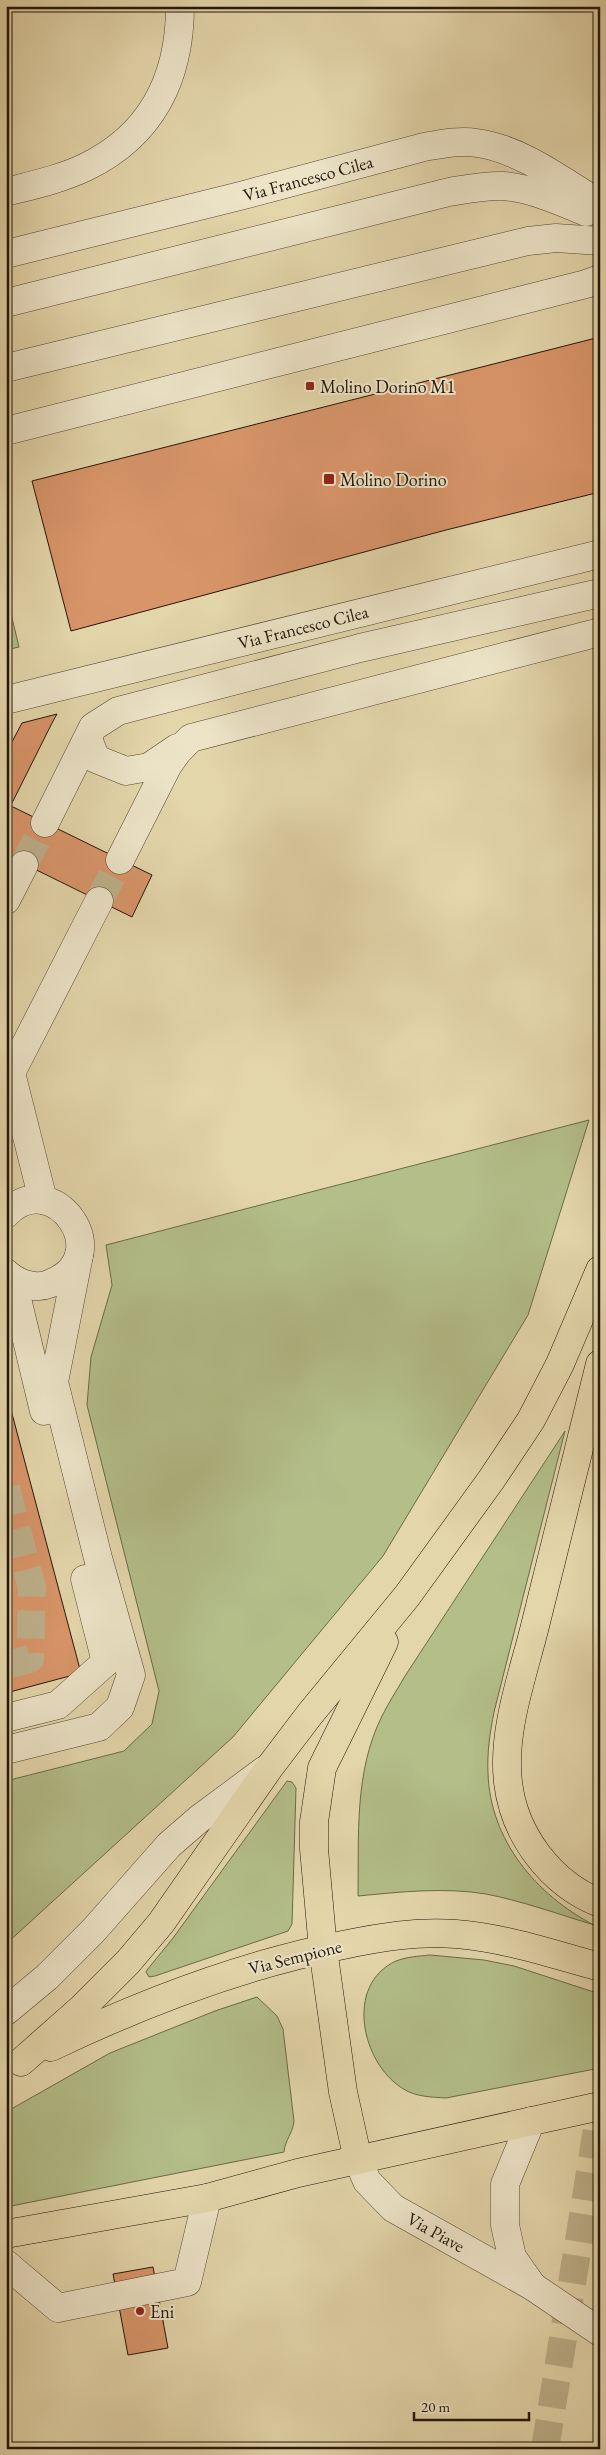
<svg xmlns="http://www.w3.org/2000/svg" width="606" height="2455" viewBox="0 0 606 2455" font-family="'EB Garamond',serif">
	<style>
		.green { fill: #b3be89; stroke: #6a6a49 }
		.building { fill: #d9956a; stroke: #211609 }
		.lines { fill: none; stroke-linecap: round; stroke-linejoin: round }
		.minor-tunnel { stroke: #bdb08b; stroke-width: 28; stroke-dasharray: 28 14; stroke-linecap: butt }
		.highway-tunnel { stroke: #bdb08b; stroke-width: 28; stroke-dasharray: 28 14; stroke-linecap: butt }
		.minor-casing { stroke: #524632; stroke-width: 29 }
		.major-casing { stroke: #211609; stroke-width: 29 }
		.minor { stroke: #ede4c8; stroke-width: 28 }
		.major { stroke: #e4d6ab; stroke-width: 28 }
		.poi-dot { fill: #8f2418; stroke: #ede4c8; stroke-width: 2 }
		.labels { text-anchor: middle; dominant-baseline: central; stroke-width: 4; stroke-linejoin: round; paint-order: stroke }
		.street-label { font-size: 18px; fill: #211609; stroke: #ede4c8 }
		.poi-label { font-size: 18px; fill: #211609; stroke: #ede4c8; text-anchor: start }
	</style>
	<rect width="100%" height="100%" fill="#e4d6ab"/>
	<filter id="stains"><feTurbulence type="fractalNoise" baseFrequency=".004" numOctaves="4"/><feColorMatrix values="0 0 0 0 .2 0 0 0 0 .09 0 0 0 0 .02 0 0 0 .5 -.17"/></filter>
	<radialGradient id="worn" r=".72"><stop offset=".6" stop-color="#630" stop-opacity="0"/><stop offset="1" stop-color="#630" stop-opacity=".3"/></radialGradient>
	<g class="green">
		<path d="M 6,593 L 19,647 L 6,650 Z"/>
		<path d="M 589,1120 L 528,1315 L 383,1556 L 233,1737 L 6,1944 L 6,1781 L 124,1751 L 152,1724 L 159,1691 L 87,1405 L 91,1357 L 112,1285 L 106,1245 Z"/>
		<path d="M 565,1431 L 494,1712 C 490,1732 487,1752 488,1773 C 490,1840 536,1895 594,1925 C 558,1914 522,1901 486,1894 C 444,1887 400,1892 358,1896 C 359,1836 354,1772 382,1716 C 389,1702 397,1690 405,1676 Z"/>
		<path d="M 287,1781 L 292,1782 L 296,1788 L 292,1924 L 288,1931 L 155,1976 L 149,1977 L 146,1972 L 147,1970 L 173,1938 Z"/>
		<path d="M 430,1955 L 484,1960 L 514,1966 L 600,1994 L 600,2068 L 446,2098 C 431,2097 415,2097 402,2088 C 362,2063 344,1985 396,1961 C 406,1957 419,1956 430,1955 Z"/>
		<path d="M 257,1997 L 277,2016 L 283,2029 L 294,2121 C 293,2133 285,2140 284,2152 L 6,2207 L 6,2112 L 110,2053 L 215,2011 Z"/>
	</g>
	<g class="building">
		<path d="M 600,337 L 600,492 L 446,530 L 71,631 L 32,481 Z"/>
		<path d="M 57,714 L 52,723 L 6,815 L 6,753 L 22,723 Z"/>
		<path d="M 11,806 L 152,875 L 132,917 L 6,855 L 6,815 Z"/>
		<path d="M 6,1391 L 81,1673 L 6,1693 Z"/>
		<path d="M 153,2267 L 168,2348 L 128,2355 L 113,2274 Z"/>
	</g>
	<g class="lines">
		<g class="minor-tunnel">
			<path d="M 24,865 L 45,823"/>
			<path d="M 99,901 L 120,860"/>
			<path d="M 6,1488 L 32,1588 L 30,1659 L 6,1665"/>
		</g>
		<path class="highway-tunnel" d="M 545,2449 L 600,2111"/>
		<defs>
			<g id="minor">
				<path d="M 6,192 C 33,185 61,179 86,167 C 152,135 180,78 180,6"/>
				<path d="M 6,254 L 240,196 L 424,147 C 441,144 459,140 477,143 C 521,149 562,181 600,204"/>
				<path d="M 6,303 L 449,192 C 467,189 486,185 504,186 C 533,189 560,201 586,212"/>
				<path d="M 6,368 L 528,241 L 556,238 L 600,241"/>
				<path d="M 6,431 L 586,284 L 600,279"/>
				<path d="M 6,700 L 600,554"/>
				<path d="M 88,739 L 96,759 L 126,771 L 149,767 L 177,748"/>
				<path d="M 45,823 L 93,727 L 118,711 L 360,648 L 600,593"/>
				<path d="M 120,860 L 168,765 L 178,751 L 191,738 L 600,632"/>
				<path d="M 6,900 L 24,865"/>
				<path d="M 43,1200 L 11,1073 L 99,901"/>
				<path d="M 6,1214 C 52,1164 121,1257 49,1284 C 34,1290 17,1283 6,1273"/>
				<path d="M 12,1278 L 44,1411"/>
				<path d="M 6,1718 L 58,1705 L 106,1662 L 85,1579"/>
				<path d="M 6,1750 L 99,1727 L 120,1707 L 131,1675 L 98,1558 L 54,1382 L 79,1255"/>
				<path d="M 6,2011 L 47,1977 L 93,1931 L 169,1845 L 199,1819 L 265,1770"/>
				<path d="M 531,2121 L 505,2184 L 505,2225 L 512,2257 L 531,2284"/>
				<path d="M 358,2160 L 367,2181 L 393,2208 L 532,2286 L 600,2332"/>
				<path d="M 6,2264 L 58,2308 L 187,2282 L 207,2198"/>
			</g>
			<g id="major">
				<path d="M 600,1364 C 578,1451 557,1539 535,1626 C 523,1675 502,1730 508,1782 C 514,1835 551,1884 600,1903"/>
				<path d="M 51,2047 C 145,2002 242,1965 343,1945 C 381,1937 418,1931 456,1934 C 506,1938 552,1954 600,1967"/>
				<path d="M 21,2062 L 82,2008 L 128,1962 L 161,1923 L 269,1768 L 310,1714 L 407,1596 L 491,1480 L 531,1420 L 560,1364 L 600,1270"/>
				<path d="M 358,2160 L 343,2092 L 323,1949 L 314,1849 L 314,1822 L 322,1768 L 384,1642"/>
				<path d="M 6,2234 L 207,2198 L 298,2173 L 600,2106"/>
			</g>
		</defs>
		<use href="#minor" class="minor-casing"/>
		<use href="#major" class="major-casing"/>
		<use href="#minor" class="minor"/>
		<use href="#major" class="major"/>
	</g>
	<g class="poi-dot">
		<rect x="305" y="381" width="10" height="10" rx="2.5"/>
		<rect x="323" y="473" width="12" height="12" rx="2.5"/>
		<circle cx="140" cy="2311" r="5"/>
	</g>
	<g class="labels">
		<g class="street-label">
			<text transform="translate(308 178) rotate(-15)">Via Francesco Cilea</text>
			<text transform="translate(303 627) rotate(-14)">Via Francesco Cilea</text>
			<text transform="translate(295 1957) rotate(-14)">Via Sempione</text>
			<text transform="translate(436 2232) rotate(29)">Via Piave</text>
		</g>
		<g class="poi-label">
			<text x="320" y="386">Molino Dorino M1</text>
			<text x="340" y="479">Molino Dorino</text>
			<text x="150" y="2311">Eni</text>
		</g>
	</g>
	<rect width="606" height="2455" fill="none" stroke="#e4d6ab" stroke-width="25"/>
	<rect x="8" y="8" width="591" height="2440" fill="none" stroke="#211609" stroke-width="2.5"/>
	<rect x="12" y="12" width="581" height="2430" fill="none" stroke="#211609"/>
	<path d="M414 2412v8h115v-8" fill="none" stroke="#211609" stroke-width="2.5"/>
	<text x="421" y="2412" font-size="15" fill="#211609" stroke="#ede4c8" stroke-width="4" paint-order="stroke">20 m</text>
	<rect width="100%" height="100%" filter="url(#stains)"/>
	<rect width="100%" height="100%" fill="url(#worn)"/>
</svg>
